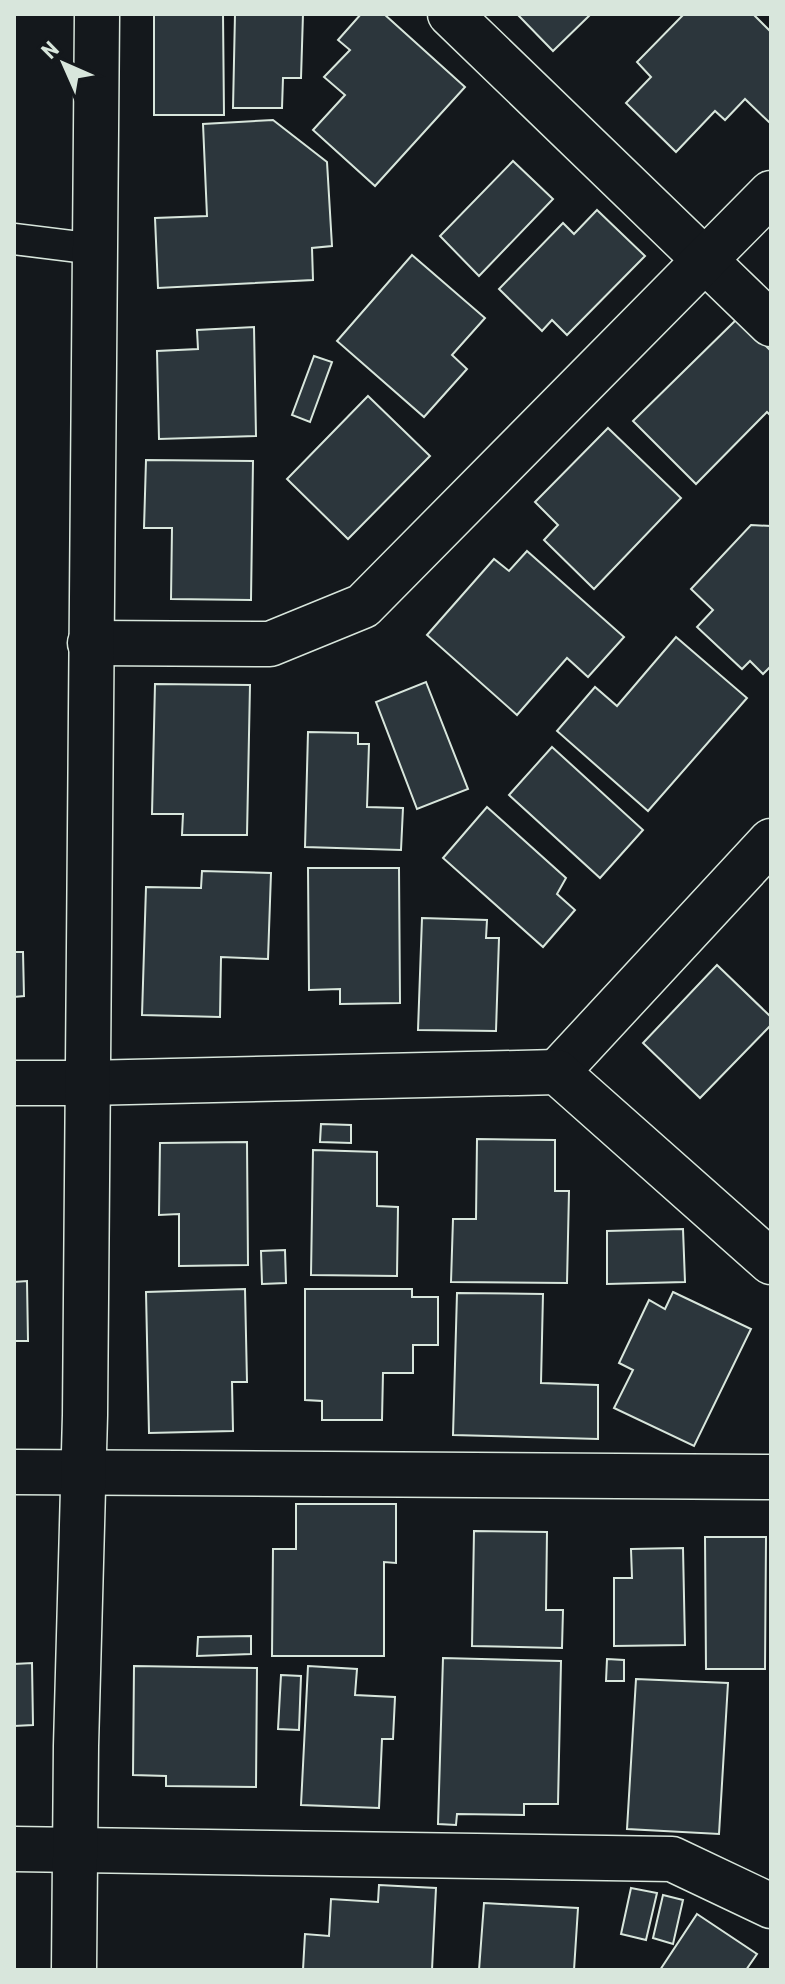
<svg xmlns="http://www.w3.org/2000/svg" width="785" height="1984" viewBox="0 0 785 1984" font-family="'Roboto Condensed',sans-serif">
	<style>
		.building { fill: #2c363c; stroke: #d8e6dc; stroke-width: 2 }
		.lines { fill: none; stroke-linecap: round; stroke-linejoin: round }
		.lane-casing { stroke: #d8e6dc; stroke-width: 33 }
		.street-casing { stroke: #d8e6dc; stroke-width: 47 }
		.lane { stroke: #14181c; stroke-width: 30 }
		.street { stroke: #14181c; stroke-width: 44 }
	</style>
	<rect width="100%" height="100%" fill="#14181c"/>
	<g class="building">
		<path d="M 154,14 L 223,14 L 224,115 L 154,115 Z"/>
		<path d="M 235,14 L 303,14 L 301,78 L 283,78 L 282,108 L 233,108 Z"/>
		<path d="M 361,14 L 384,14 L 465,87 L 375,186 L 313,130 L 345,95 L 324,77 L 350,50 L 338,40 Z"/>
		<path d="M 517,14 L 591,14 L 553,51 Z"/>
		<path d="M 684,14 L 753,14 L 771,32 L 771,124 L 745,99 L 725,120 L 715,111 L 676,152 L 626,103 L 651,77 L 637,62 Z"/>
		<path d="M 273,120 L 327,162 L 332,246 L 312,248 L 313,280 L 158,288 L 155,218 L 207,216 L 203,124 Z"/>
		<path d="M 513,161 L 553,199 L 479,276 L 440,236 Z"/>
		<path d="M 597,210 L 645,256 L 567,335 L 552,320 L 542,331 L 499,289 L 563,223 L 574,234 Z"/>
		<path d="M 412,255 L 485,318 L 452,355 L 467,369 L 424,417 L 337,341 Z"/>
		<path d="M 738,318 L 771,351 L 771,416 L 767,412 L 696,484 L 633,421 Z"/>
		<path d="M 254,327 L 256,436 L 159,439 L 157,351 L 198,349 L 197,330 Z"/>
		<path d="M 314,356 L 332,362 L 310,422 L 292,415 Z"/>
		<path d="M 368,396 L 430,456 L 348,539 L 287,479 Z"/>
		<path d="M 608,428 L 681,498 L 594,589 L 544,540 L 558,525 L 535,502 Z"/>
		<path d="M 146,460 L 253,461 L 251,600 L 171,599 L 172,528 L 144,528 Z"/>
		<path d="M 751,525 L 771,526 L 771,666 L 763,674 L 750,661 L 742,669 L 697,627 L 713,610 L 691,589 Z"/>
		<path d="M 527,551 L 624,637 L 588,677 L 567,658 L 517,715 L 427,635 L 494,559 L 509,571 Z"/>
		<path d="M 676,637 L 747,698 L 648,811 L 557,731 L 595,687 L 617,706 Z"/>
		<path d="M 426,682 L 468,789 L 417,809 L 376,702 Z"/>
		<path d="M 155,684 L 250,685 L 247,835 L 182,835 L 183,814 L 152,814 Z"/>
		<path d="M 308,732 L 358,733 L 358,744 L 369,744 L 367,807 L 403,808 L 401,850 L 305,847 Z"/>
		<path d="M 552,747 L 643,830 L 600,878 L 509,795 Z"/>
		<path d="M 487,807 L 566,878 L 557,894 L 575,910 L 543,947 L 443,858 Z"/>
		<path d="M 308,868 L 399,868 L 400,1003 L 340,1004 L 340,989 L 309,990 Z"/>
		<path d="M 202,871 L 271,873 L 268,959 L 221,957 L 220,1017 L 142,1015 L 146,887 L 201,888 Z"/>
		<path d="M 422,918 L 487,920 L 486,938 L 499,938 L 496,1031 L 418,1030 Z"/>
		<path d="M 14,952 L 23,952 L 24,996 L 14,997 Z"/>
		<path d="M 717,965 L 771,1017 L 771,1025 L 700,1098 L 643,1043 Z"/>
		<path d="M 321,1124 L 351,1125 L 351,1143 L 320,1142 Z"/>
		<path d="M 477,1139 L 555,1140 L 555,1191 L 569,1191 L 567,1283 L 451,1282 L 453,1219 L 476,1219 Z"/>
		<path d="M 247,1142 L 248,1265 L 179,1266 L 179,1214 L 159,1215 L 160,1143 Z"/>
		<path d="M 313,1150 L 377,1152 L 377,1206 L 398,1207 L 397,1276 L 311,1275 Z"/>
		<path d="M 683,1229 L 685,1282 L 607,1284 L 607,1231 Z"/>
		<path d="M 285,1250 L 286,1283 L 262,1284 L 261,1251 Z"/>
		<path d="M 27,1281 L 28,1341 L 14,1341 L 14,1282 Z"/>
		<path d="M 245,1289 L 247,1382 L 232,1382 L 233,1431 L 149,1433 L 146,1292 Z"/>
		<path d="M 305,1289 L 412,1289 L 412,1297 L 438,1297 L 438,1345 L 413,1345 L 413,1373 L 383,1373 L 382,1420 L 322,1420 L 322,1401 L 305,1400 Z"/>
		<path d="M 673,1292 L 751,1329 L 694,1446 L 614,1408 L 633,1370 L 619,1363 L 649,1300 L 665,1309 Z"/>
		<path d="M 457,1293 L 543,1294 L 541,1383 L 598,1385 L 598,1439 L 453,1435 Z"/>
		<path d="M 296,1504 L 396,1504 L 396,1563 L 384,1562 L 384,1656 L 272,1656 L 273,1549 L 296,1549 Z"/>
		<path d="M 474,1531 L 547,1532 L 546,1610 L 563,1610 L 562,1648 L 472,1646 Z"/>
		<path d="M 705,1537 L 766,1537 L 765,1669 L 706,1669 Z"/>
		<path d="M 683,1548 L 685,1645 L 614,1646 L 614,1578 L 632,1578 L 631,1549 Z"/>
		<path d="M 251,1636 L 251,1654 L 197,1656 L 198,1637 Z"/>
		<path d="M 443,1658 L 561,1661 L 558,1804 L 524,1804 L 524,1815 L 457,1814 L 456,1825 L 438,1824 Z"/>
		<path d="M 607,1659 L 624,1660 L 624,1681 L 606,1681 Z"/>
		<path d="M 32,1663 L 33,1725 L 14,1726 L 14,1664 Z"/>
		<path d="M 134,1666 L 257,1668 L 256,1787 L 166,1786 L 166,1776 L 133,1775 Z"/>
		<path d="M 308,1666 L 357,1669 L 355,1695 L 395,1697 L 393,1739 L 382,1739 L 379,1808 L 301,1805 Z"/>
		<path d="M 281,1675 L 301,1676 L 299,1730 L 278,1729 Z"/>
		<path d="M 636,1679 L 728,1683 L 719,1834 L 627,1829 Z"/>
		<path d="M 379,1885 L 436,1888 L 432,1970 L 303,1970 L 305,1934 L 329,1936 L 331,1899 L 378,1902 Z"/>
		<path d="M 631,1888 L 657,1893 L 646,1940 L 621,1934 Z"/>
		<path d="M 663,1895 L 683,1900 L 673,1944 L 653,1938 Z"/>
		<path d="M 484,1903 L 578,1908 L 574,1970 L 479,1970 Z"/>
		<path d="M 697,1914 L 757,1954 L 746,1970 L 660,1970 Z"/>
	</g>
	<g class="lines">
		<defs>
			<path id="lane" d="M 14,239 L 95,249"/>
			<g id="street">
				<path d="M 450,14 L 771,324"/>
				<path d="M 90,643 L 270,644 L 363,606 L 771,193"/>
				<path d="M 557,1072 L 771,841"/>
				<path d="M 14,1083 L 86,1083 L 557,1072 L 771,1262"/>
				<path d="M 14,1472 L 771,1477"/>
				<path d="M 14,1849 L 672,1859 L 771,1906"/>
				<path d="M 74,1970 L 76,1746 L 85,1415 L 97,14"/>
			</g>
		</defs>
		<use href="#lane" class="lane-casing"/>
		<use href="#street" class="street-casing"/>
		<use href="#lane" class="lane"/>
		<use href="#street" class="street"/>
	</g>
	<rect width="785" height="1984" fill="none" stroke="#d8e6dc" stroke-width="32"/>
	<g transform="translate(64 64) rotate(315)" stroke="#14181c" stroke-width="6" paint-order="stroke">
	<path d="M0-6L14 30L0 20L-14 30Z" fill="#d8e6dc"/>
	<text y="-12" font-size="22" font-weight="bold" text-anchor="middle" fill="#d8e6dc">N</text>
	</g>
</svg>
